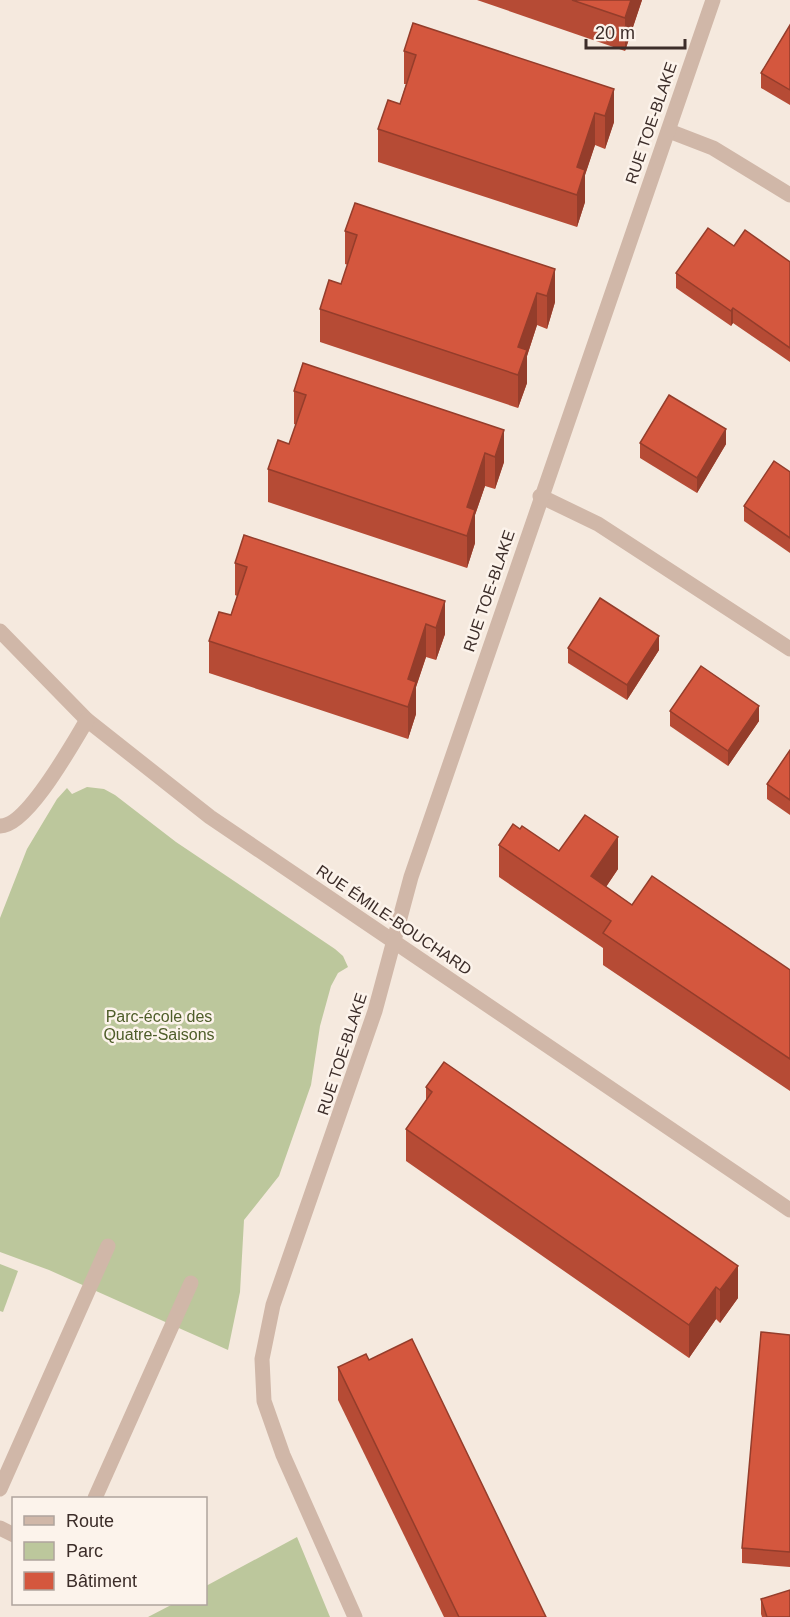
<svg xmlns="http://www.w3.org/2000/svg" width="790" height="1617" viewBox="0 0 790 1617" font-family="Helvetica,sans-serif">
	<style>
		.green { fill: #bcc79c }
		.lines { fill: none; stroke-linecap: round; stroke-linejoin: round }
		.minor { stroke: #d0b7a8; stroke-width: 15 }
		.wall { fill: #b64b35 }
		.shaded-wall { fill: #943d2b }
		.building { fill: #d4573e; stroke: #943d2b; stroke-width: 1.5 }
		.labels { text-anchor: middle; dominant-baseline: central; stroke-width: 5; stroke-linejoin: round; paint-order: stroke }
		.street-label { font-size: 16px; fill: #3c2d29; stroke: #fcf3eb }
		.park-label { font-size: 16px; fill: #4e5d29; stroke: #fcf3eb }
	</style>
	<rect width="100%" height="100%" fill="#f5e9de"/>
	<g class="green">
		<path d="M 87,787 L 104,789 L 115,795 L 176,842 L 335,949 L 343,956 L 348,967 L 338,973 L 331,986 L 320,1026 L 311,1085 L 279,1176 L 244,1220 L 240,1292 L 228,1350 L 49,1270 L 0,1252 L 0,918 L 27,849 L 57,799 L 67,788 L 72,794 Z"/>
		<path d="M 0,1264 L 18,1271 L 3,1312 L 0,1311 Z"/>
		<path d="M 297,1537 L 330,1617 L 148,1617 L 173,1604 L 206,1604 L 206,1586 Z"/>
	</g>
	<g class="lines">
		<g class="minor">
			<path d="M 669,131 L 713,148 L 790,195"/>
			<path d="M 540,496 L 598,524 L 790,649"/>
			<path d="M 0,631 L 87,720 L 210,817 L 790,1210"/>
			<path d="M 0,826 C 27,827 73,743 87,720"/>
			<path d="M 0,1489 L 108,1246"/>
			<path d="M 95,1498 L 191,1283"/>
			<path d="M 0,1528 L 14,1535"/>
			<path d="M 355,1617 L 283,1455 L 264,1401 L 262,1359 L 273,1305 L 375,1011 L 411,877 L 713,0"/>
		</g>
	</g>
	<g class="wall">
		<path d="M 477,0 L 642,0 L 625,51 Z"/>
		<path d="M 790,25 L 790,105 L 761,88 L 761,73 Z"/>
		<path d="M 404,51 L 614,89 L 614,122 L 605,149 L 595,145 L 585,175 L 585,202 L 577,227 L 378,162 L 378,129 L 400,104 L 406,84 L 404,84 Z"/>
		<path d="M 345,231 L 555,269 L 555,302 L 547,329 L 537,325 L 527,356 L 527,383 L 518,408 L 320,342 L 320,309 L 341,284 L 348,265 L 345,264 Z"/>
		<path d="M 734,246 L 790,262 L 790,362 L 733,323 L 731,326 L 676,288 L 676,273 Z"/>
		<path d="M 294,391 L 504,430 L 504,462 L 495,489 L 485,486 L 475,515 L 475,543 L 467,568 L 268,502 L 268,469 L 289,444 L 296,425 L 294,424 Z"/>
		<path d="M 640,443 L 726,444 L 697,493 L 640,458 Z"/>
		<path d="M 790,472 L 790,553 L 744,521 L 744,506 Z"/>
		<path d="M 235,563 L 445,601 L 445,634 L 436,660 L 426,657 L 416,687 L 416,714 L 408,739 L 209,673 L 209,641 L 231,615 L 237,596 L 235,595 Z"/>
		<path d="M 568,648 L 659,650 L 627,700 L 568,663 Z"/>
		<path d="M 670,711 L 759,721 L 728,766 L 670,726 Z"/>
		<path d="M 790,750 L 790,815 L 767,799 L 767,784 Z"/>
		<path d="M 499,845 L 559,851 L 618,869 L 606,887 L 632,905 L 790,970 L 790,1091 L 603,965 L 603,948 L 499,877 Z"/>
		<path d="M 426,1087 L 738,1298 L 720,1323 L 716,1319 L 689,1358 L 406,1161 L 406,1129 L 426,1101 Z"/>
		<path d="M 790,1335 L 790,1567 L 742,1563 L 742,1548 Z"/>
		<path d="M 369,1360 L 546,1617 L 444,1617 L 338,1400 L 338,1367 Z"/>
		<path d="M 761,1599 L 790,1617 L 762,1617 L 761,1614 Z"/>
	</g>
	<g class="shaded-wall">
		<path d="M 631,0 L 642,0 L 625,51 L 625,18 Z"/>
		<path d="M 614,89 L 614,122 L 605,149 L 605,116 Z"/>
		<path d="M 595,113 L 595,145 L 585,175 L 585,202 L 577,227 L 577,167 Z"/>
		<path d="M 555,269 L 555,302 L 547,329 L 547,296 Z"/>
		<path d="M 537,293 L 537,325 L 527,356 L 527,383 L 518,408 L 518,347 Z"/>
		<path d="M 733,308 L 733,323 L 731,326 L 731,311 Z"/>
		<path d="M 726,429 L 726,444 L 697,493 L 697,478 Z"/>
		<path d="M 504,430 L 504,462 L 495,489 L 495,457 Z"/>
		<path d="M 485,453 L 485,486 L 475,515 L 475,543 L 467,568 L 467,507 Z"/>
		<path d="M 445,601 L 445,634 L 436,660 L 436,628 Z"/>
		<path d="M 426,624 L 426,657 L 416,687 L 416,714 L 408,739 L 408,679 Z"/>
		<path d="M 659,636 L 659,650 L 627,700 L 627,685 Z"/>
		<path d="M 759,706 L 759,721 L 728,766 L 728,751 Z"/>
		<path d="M 618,837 L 618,869 L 591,909 L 591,876 Z"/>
		<path d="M 738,1266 L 738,1298 L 720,1323 L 720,1290 Z"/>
		<path d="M 716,1287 L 716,1319 L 689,1358 L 689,1325 Z"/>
	</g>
	<g class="building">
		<path d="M 572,0 L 631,0 L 625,18 Z"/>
		<path d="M 413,23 L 614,89 L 605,116 L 595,113 L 577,167 L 585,170 L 577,195 L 378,129 L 388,100 L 400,104 L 416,55 L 404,51 Z"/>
		<path d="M 790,25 L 790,90 L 761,73 Z"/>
		<path d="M 355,203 L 555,269 L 547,296 L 537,293 L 518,347 L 527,350 L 518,375 L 320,309 L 329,280 L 341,284 L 357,235 L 345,231 Z"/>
		<path d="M 708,228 L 734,246 L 745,230 L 790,262 L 790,348 L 733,308 L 731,311 L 676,273 Z"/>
		<path d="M 303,363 L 504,430 L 495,457 L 485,453 L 467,507 L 475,510 L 467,536 L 268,469 L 278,440 L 289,444 L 306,395 L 294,391 Z"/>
		<path d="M 669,395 L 726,429 L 697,478 L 640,443 Z"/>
		<path d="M 774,461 L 790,472 L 790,538 L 744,506 Z"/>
		<path d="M 244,535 L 445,601 L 436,628 L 426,624 L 408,679 L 416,682 L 408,707 L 209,641 L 219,612 L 231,615 L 247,567 L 235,563 Z"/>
		<path d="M 600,598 L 659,636 L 627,685 L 568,648 Z"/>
		<path d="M 701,666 L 759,706 L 728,751 L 670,711 Z"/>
		<path d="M 790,750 L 790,800 L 767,784 Z"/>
		<path d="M 585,815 L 618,837 L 591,876 L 632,905 L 652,876 L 790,970 L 790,1059 L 603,933 L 611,921 L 499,845 L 513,824 L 520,829 L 522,826 L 559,851 Z"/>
		<path d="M 444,1062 L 738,1266 L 720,1290 L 716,1287 L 689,1325 L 406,1129 L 432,1092 L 426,1087 Z"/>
		<path d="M 761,1332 L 790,1335 L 790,1552 L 742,1548 Z"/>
		<path d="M 412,1339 L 546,1617 L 459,1617 L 338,1367 L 366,1354 L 369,1360 Z"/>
		<path d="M 790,1590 L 790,1617 L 767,1617 L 761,1599 Z"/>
	</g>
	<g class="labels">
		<g class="street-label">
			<text transform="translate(651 123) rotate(-71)">RUE TOE-BLAKE</text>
			<text transform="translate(489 591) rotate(-71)">RUE TOE-BLAKE</text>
			<text transform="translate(394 920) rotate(34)">RUE ÉMILE-BOUCHARD</text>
			<text transform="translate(342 1054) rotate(-72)">RUE TOE-BLAKE</text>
		</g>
		<g class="park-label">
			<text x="159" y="1016">Parc-école des<tspan x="159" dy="18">Quatre-Saisons</tspan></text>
		</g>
	</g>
	<rect x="12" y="1497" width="195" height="108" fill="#fcf3eb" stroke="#afa49d" stroke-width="1.5"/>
	<rect x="24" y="1516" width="30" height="9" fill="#d0b7a8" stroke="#afa49d" stroke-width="1.5"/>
	<text x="66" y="1527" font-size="18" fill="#3c2d29">Route</text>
	<rect x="24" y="1542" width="30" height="18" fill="#bcc79c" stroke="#afa49d" stroke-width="1.5"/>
	<text x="66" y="1557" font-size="18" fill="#3c2d29">Parc</text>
	<rect x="24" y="1572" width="30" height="18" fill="#d4573e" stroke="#afa49d" stroke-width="1.5"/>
	<text x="66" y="1587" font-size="18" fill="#3c2d29">Bâtiment</text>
	<path d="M586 39v9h99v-9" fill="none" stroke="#3c2d29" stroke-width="3"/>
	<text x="595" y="39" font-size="18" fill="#3c2d29" stroke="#fcf3eb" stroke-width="4.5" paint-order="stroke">20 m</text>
</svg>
